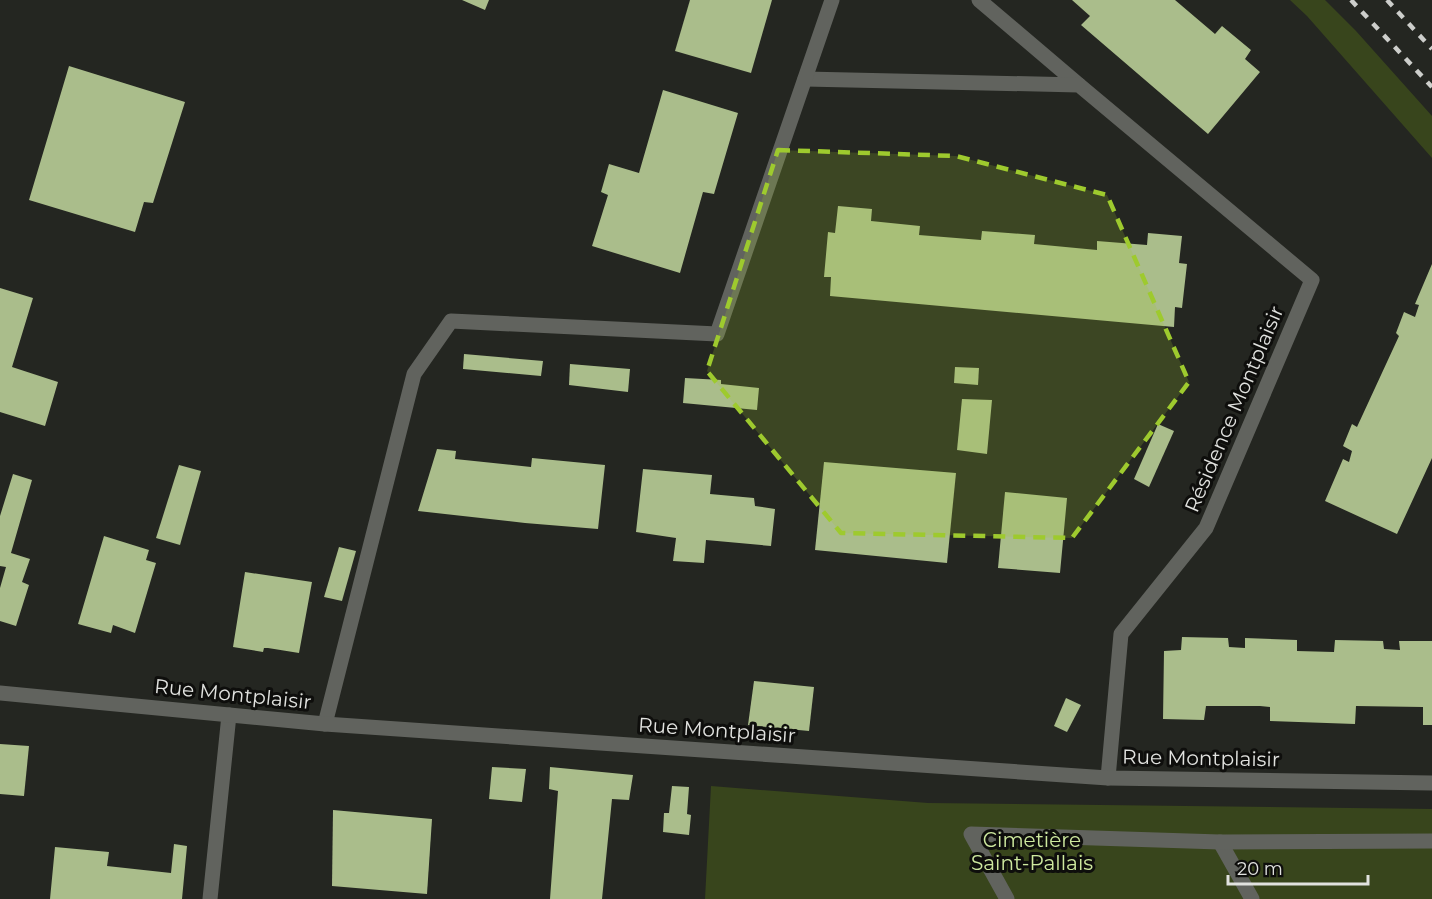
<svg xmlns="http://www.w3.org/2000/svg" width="1432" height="899" viewBox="0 0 1432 899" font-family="Montserrat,sans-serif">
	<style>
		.green { fill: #38451c }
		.building { fill: #aabd8b }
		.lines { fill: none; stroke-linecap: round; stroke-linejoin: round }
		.service { stroke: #61635e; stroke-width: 15 }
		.minor { stroke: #61635e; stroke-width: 15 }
		.tertiary { stroke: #61635e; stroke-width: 15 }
		.rail { stroke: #cdcecb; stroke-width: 4.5; stroke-dasharray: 8 8; stroke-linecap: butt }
		.marked { fill: #9eca2e; fill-opacity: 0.2; stroke: #9eca2e; stroke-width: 4.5; stroke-dasharray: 12 8; stroke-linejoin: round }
		.labels { text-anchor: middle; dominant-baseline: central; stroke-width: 6; stroke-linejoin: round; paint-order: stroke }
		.street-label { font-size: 20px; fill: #e1e2df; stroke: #0e0e0c }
		.park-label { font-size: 20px; fill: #cee99f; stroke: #0e0e0c }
	</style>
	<rect width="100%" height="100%" fill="#242621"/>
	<g class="green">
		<path d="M 1290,0 L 1325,0 L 1356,31 L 1432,116 L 1432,158 L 1307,16 Z"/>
		<path d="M 711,786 L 928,803 L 1432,809 L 1432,899 L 705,899 Z"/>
	</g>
	<g class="building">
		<path d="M 462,0 L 489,0 L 485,10 Z"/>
		<path d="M 690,0 L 772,0 L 751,73 L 675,51 Z"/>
		<path d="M 1072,0 L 1175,0 L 1215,34 L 1222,26 L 1251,50 L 1245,59 L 1260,72 L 1208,134 L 1081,25 L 1090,16 Z"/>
		<path d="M 69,66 L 185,102 L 153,203 L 144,202 L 135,232 L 29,200 Z"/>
		<path d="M 663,90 L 738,113 L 714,194 L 703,192 L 680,273 L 592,246 L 608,195 L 601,192 L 609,164 L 639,173 Z"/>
		<path d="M 838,206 L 872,209 L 871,221 L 920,226 L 919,235 L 981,240 L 982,231 L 1035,235 L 1034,244 L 1097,250 L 1097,241 L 1147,245 L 1148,233 L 1182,236 L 1179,263 L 1187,264 L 1182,308 L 1175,307 L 1174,327 L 830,296 L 831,277 L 824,277 L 828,232 L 835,233 Z"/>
		<path d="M 1432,264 L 1432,458 L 1397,534 L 1325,501 L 1343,459 L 1349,462 L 1352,451 L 1343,446 L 1352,424 L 1357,427 L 1399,336 L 1396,333 L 1404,312 L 1415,317 L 1419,305 L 1415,304 Z"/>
		<path d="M 0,288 L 33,298 L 12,367 L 58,382 L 45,426 L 0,412 Z"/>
		<path d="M 464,354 L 543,361 L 541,376 L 463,369 Z"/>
		<path d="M 570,364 L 630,369 L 628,392 L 569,385 Z"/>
		<path d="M 955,367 L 979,368 L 978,385 L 954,383 Z"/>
		<path d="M 685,378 L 721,380 L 721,384 L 759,388 L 757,410 L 683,403 Z"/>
		<path d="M 962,399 L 992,400 L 987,454 L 957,450 Z"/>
		<path d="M 1158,424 L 1174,431 L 1149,487 L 1134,479 Z"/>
		<path d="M 437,449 L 456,451 L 455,459 L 531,467 L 532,458 L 605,465 L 598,529 L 525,523 L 418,511 Z"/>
		<path d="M 824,462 L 956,473 L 947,563 L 815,550 Z"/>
		<path d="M 179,465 L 201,471 L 180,545 L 156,538 Z"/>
		<path d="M 643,469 L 712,475 L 710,494 L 754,498 L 755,506 L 775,509 L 771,546 L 706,540 L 704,563 L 673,561 L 676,538 L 636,532 Z"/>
		<path d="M 13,474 L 32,480 L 11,553 L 30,559 L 22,582 L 29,585 L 16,626 L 0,621 L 0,588 L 6,567 L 0,566 L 0,516 Z"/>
		<path d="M 1005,492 L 1067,498 L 1060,573 L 998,568 Z"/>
		<path d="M 104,536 L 149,550 L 146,560 L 156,563 L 135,633 L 113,625 L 111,633 L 78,624 Z"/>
		<path d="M 339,547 L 356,551 L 342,601 L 324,597 Z"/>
		<path d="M 245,572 L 312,582 L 299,653 L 268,648 L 264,648 L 263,652 L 233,647 Z"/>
		<path d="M 1182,637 L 1228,638 L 1229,647 L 1245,648 L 1245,638 L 1297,640 L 1297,651 L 1334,652 L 1335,640 L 1383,641 L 1384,649 L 1400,650 L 1399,641 L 1432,641 L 1432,725 L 1423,725 L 1423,707 L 1356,706 L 1355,724 L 1270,721 L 1270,707 L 1260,706 L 1206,706 L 1204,720 L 1163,719 L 1164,651 L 1181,650 Z"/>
		<path d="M 754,681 L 814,687 L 809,731 L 748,725 Z"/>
		<path d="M 1066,698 L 1081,705 L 1067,732 L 1054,726 Z"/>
		<path d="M 0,744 L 29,746 L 24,796 L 0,794 Z"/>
		<path d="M 492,767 L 526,769 L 522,802 L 489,799 Z"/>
		<path d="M 550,767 L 633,775 L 629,800 L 612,799 L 602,899 L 550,899 L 558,791 L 549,789 Z"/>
		<path d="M 672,786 L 689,787 L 687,814 L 691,815 L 689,835 L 663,832 L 664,813 L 669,813 Z"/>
		<path d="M 333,810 L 432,819 L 427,894 L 332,886 Z"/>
		<path d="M 174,844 L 187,846 L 182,899 L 50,899 L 55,847 L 109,852 L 107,866 L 171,873 Z"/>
	</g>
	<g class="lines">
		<g class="service">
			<path d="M 1220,842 L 1252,899"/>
			<path d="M 1007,899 L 971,834 L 1220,842 L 1432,841"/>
		</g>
		<g class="minor">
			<path d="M 979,0 L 1079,85"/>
			<path d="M 805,79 L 1079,85 L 1312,280 L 1206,528 L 1121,634 L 1108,778"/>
			<path d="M 325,724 L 414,374 L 451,321 L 717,334 L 832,0"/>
			<path d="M 210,899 L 229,715"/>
		</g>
		<path class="tertiary" d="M 0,693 L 325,724 L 1108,778 L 1432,783"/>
		<g class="rail">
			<path d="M 1351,0 L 1432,87"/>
			<path d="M 1387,0 L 1432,49"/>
		</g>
	</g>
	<path class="marked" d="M 778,150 L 956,156 L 1107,195 L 1189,382 L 1072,538 L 841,533 L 707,371 Z"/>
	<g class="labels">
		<g class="street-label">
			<text transform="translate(1234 409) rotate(-67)">Résidence Montplaisir</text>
			<text transform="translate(233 694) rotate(6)">Rue Montplaisir</text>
			<text transform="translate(717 730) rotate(4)">Rue Montplaisir</text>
			<text transform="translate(1201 758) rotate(1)">Rue Montplaisir</text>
		</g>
		<g class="park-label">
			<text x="1032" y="840">Cimetière<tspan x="1032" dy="23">Saint-Pallais</tspan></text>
		</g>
	</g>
	<path d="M1228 875v9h140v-9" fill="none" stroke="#e1e2df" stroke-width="3"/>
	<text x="1237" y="875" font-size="18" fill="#e1e2df" stroke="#0e0e0c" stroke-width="4.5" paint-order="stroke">20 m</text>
</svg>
